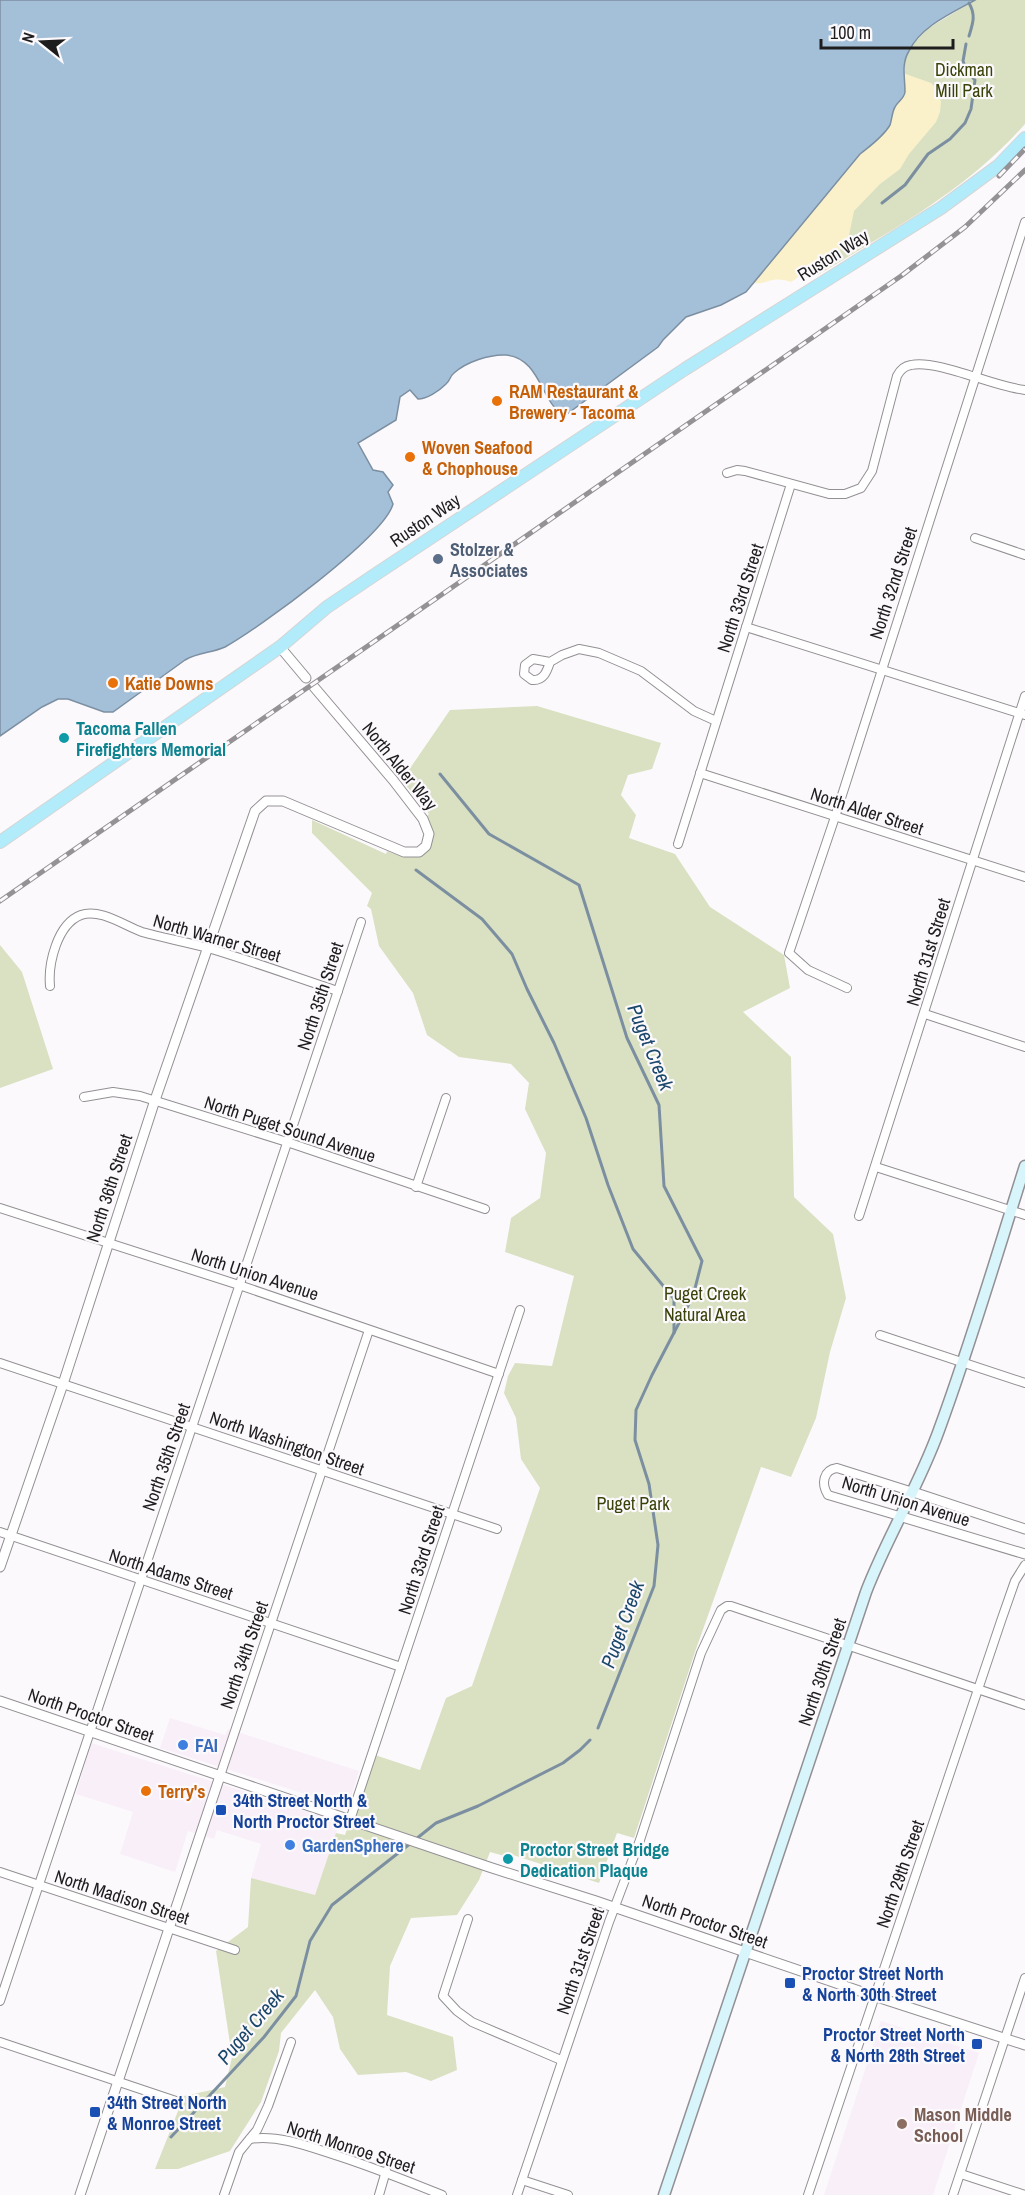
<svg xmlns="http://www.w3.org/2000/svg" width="1025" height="2195" viewBox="0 0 1025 2195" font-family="'Archivo Narrow',sans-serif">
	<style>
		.built { fill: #f8eff9 }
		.green { fill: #d9e1c2 }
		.sand { fill: #faf1cb }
		.water { fill: #a4c0d9; stroke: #7c8fa1; stroke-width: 1.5 }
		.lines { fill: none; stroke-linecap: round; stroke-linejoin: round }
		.stream { stroke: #7c8fa1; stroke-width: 3 }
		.minor-casing { stroke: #939094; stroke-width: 10 }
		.tertiary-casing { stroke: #939094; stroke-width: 11 }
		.secondary-casing { stroke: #939094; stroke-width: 13 }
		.primary-casing { stroke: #d6d6d6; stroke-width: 14 }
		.minor { stroke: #fff; stroke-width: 8 }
		.tertiary { stroke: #fff; stroke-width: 9 }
		.secondary { stroke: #d8f5fc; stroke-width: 10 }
		.primary { stroke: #b2ebfa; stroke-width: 12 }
		.rail-casing { stroke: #949294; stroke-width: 5 }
		.rail { stroke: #fcf9fc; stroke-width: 3; stroke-dasharray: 9; stroke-linecap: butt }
		.food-dot { fill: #e8710a; stroke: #fcf9fc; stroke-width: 2 }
		.service-dot { fill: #5c6f8a; stroke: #fcf9fc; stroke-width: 2 }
		.culture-dot { fill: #0f9aa8; stroke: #fcf9fc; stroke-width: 2 }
		.shop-dot { fill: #3f7fe0; stroke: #fcf9fc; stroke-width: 2 }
		.transit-dot { fill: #1a4fb4; stroke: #fcf9fc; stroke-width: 2 }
		.education-dot { fill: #8d6e63; stroke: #fcf9fc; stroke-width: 2 }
		.labels { text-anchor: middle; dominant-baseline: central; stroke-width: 4.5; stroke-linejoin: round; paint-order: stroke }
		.park-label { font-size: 18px; fill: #394208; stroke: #fcf9fc }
		.street-label { font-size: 18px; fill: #1e1d1e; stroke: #fcf9fc }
		.food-label { font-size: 18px; font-weight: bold; fill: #c56008; stroke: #fcf9fc; text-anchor: start }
		.service-label { font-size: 18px; font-weight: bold; fill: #4e5e75; stroke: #fcf9fc; text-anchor: start }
		.culture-label { font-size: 18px; font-weight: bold; fill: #0d838f; stroke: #fcf9fc; text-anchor: start }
		.shop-label { font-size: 18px; font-weight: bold; fill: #366cbe; stroke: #fcf9fc; text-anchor: start }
		.transit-label { font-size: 18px; font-weight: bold; fill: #164399; stroke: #fcf9fc; text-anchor: start }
		.education-label { font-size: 18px; font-weight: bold; fill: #785e54; stroke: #fcf9fc; text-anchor: start }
		.water-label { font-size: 20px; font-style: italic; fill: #1b476b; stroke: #fcf9fc }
	</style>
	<rect width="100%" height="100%" fill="#fcf9fc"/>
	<g class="built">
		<path d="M 170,1718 L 225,1735 L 228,1729 L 359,1771 L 348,1806 L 338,1809 L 331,1806 L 327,1801 L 160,1748 Z"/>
		<path d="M 91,1743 L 340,1822 L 315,1895 L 251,1878 L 261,1844 L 217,1830 L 214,1839 L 188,1831 L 175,1872 L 120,1854 L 133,1812 L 76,1794 Z"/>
		<path d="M 881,2021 L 979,2053 L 933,2195 L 824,2195 Z"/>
	</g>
	<g class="green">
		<path d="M 975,0 L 1025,0 L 1025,124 C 966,191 893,229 818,275 L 787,243 L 890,125 L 896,104 L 902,99 L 905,93 L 905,60 L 909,49 L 927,29 Z"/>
		<path d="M 537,706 L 661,743 L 652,769 L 628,775 L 621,795 L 636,815 L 629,838 L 675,854 L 710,907 L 784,955 L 790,988 L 743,1012 L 791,1057 L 794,1197 L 833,1234 L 846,1298 L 830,1352 L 816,1418 L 791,1477 L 761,1467 L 696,1649 L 634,1838 L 617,1833 L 599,1883 L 510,1854 L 508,1857 L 490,1852 L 479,1880 L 457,1915 L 411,1918 L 390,1966 L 387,2015 L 453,2037 L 457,2070 L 431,2081 L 406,2072 L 358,2075 L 340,2049 L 333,2017 L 315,1990 L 281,2033 L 279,2051 L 261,2102 L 230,2151 L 178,2169 L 155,2169 L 184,2096 L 225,2087 L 232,2057 L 216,1951 L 248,1927 L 251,1878 L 315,1895 L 336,1833 L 345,1835 L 372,1754 L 420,1770 L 446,1698 L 472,1686 L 540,1488 L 521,1459 L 516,1418 L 504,1393 L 508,1376 L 515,1363 L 552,1366 L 574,1276 L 505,1252 L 511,1218 L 540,1198 L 546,1153 L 525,1109 L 529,1083 L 511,1064 L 459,1057 L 427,1035 L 413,993 L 379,946 L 371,909 L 367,906 L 372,893 L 312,833 L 312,820 L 386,854 L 387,851 C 399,856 410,860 422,854 L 433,831 L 426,817 L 429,814 L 402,780 L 450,710 Z"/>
		<path d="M 0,945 L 22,972 L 53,1069 L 0,1088 Z"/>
	</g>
	<path class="sand" d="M 903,73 L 931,83 L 936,88 L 941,102 L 940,112 L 936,122 L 909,154 L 900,169 L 880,184 L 854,211 L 847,245 L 791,282 C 769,275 770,285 752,283 L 860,154 L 876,142 L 890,125 L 896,105 L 902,99 L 905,93 Z"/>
	<path class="water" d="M 0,0 L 975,0 C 952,13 921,26 909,51 C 901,64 905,77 905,92 C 904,99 898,101 895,107 C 892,112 892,119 890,125 C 883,137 870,146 860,154 L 746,292 L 721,305 L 686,317 L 663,340 L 658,347 L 567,414 C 542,412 543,358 506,355 C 490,354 466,362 454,373 C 450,376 450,381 446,384 C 439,391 427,399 418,399 L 410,390 L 400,397 L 396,420 L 358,443 L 373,470 L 383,472 L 393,485 L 388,492 L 393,504 C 384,537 258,629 225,647 C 212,653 198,652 185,660 L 113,712 L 104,712 L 68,699 L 58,699 L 42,707 L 0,736 Z"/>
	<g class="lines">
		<g class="stream">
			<path d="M 969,36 C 973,23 976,15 969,3"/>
			<path d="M 882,203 L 905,185 L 928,154 L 950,139 L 965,123 L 971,109 L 975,80 L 967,72 L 963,61 L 966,44"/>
			<path d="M 440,774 L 489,834 L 579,885 L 627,1038 L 659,1105 L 664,1186 L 702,1261 L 693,1296 L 652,1375 L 636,1410 L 635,1440 L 649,1484 L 658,1545 L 654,1586 L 598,1728"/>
			<path d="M 416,870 L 482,919 L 512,954 L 527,989 L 554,1043 L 586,1118 L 608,1185 L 633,1249 L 674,1299 L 674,1333"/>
			<path d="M 416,1839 L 436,1823 L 478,1806 L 563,1763 L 580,1750 L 590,1740"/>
			<path d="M 171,2137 L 264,2037 L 296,1996 L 310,1941 L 332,1905 L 411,1843"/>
		</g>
		<defs>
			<g id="minor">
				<path d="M 727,473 L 737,470 L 745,471 L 829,494 L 845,494 L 861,488 L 872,471 L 897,376 C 900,370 904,366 911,365 C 937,359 994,387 1025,390"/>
				<path d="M 975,538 L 1025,555"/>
				<path d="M 746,627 L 1025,715"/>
				<path d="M 550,662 C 547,671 544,681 532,680 L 524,674 L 525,665 L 533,659 L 550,662 L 562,655 L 579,649 L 599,653 L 641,671 L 694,711 L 716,721"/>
				<path d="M 700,773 L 1025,877"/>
				<path d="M 678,844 L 791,484"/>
				<path d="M 50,986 C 48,964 57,924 81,915 C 100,908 125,926 142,932 C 164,938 186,942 208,948 C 252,961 295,977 338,991"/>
				<path d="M 847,988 L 808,970 L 789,953 L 835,817 L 1025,222"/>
				<path d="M 925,1014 L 1025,1047"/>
				<path d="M 84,1097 L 113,1092 L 140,1096 L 287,1142 L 485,1209"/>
				<path d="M 876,1167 L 1025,1215"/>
				<path d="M 416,1187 L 446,1098"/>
				<path d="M 0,1208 L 239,1285 L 499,1374"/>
				<path d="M 859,1216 L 1025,696"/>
				<path d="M 880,1335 L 1025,1383"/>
				<path d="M 0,1363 L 497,1529"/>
				<path d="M 899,1516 L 828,1495 C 821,1484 823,1470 837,1468 L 913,1492"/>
				<path d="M 0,1532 L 401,1667"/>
				<path d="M 220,1776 L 369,1330"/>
				<path d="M 350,1820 L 520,1310"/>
				<path d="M 0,1872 L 235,1950"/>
				<path d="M 468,1919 L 443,1996 L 457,2011 L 472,2022 L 561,2060"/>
				<path d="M 0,2001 L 361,922"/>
				<path d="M 0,2042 L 176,2101"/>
				<path d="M 250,2139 C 278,2135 305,2145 332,2154 C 370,2166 405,2180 442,2195"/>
				<path d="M 961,2174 L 1025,2195"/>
				<path d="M 522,2180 L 568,2195"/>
				<path d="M 224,2195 L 239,2152 L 257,2130 L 268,2106 L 291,2042"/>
				<path d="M 379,2195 L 386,2171"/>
				<path d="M 517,2195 L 609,1922 L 640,1840 L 701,1653 L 721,1610 L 727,1606 L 731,1606 L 1025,1705"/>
				<path d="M 808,2195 L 1001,1621 L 1015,1581 L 1025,1565"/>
				<path d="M 953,2195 L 1025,1978"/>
			</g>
			<g id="tertiary">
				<path d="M 280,647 L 306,678"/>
				<path d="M 913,1492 L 1025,1529"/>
				<path d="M 899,1516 L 1025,1554"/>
				<path d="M 0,1567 L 63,1384 L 155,1100 L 255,811 L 266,801 L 283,801 L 404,852 L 419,852 L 426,846 L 429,834 L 423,819 L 393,780 L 314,687"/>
				<path d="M 0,1701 L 489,1867 L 596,1901 L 874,1996 L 1025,2045"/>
				<path d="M 80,2195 L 220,1776"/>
			</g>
			<path id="secondary" d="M 664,2195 L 866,1592 C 887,1537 919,1486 939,1430 C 971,1343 997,1254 1025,1166"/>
			<path id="primary" d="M 0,842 L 280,647 L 327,607 L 370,578 L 685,369 L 941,208 L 998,166 L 1025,138"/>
		</defs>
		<use href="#minor" class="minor-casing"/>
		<use href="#tertiary" class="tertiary-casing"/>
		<use href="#secondary" class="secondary-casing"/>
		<use href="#primary" class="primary-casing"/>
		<use href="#minor" class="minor"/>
		<use href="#tertiary" class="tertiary"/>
		<use href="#secondary" class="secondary"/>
		<use href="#primary" class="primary"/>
		<defs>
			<g id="rail">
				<path d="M 999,176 L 1025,149"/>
				<path d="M 0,901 L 901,276 L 965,227 L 1025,170"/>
			</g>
		</defs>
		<use href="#rail" class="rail-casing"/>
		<use href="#rail" class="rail"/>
	</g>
	<g class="food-dot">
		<circle cx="497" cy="401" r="6"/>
		<circle cx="410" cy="457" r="6"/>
		<circle cx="113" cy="683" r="6"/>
		<circle cx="146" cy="1791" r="6"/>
	</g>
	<circle class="service-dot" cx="438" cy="559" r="6"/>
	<g class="culture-dot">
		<circle cx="64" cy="738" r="6"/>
		<circle cx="508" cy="1859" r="6"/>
	</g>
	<g class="shop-dot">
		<circle cx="183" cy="1745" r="6"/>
		<circle cx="290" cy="1845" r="6"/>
	</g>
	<g class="transit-dot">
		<rect x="215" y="1804" width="12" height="12" rx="3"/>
		<rect x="784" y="1977" width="12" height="12" rx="3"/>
		<rect x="971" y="2038" width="12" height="12" rx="3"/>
		<rect x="89" y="2106" width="12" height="12" rx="3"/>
	</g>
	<circle class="education-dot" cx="902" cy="2124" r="6"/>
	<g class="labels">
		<g class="park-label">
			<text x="964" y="69">Dickman<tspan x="964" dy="21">Mill Park</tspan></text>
			<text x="705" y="1293">Puget Creek<tspan x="705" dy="21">Natural Area</tspan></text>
			<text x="633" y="1503">Puget Park</text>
		</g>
		<g class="street-label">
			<text transform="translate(833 255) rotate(-32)">Ruston Way</text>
			<text transform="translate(425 520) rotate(-34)">Ruston Way</text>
			<text transform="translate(893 583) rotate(-72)">North 32nd Street</text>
			<text transform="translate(740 598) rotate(-72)">North 33rd Street</text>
			<text transform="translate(400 766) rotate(51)">North Alder Way</text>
			<text transform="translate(867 811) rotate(18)">North Alder Street</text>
			<text transform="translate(217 938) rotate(16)">North Warner Street</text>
			<text transform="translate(928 952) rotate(-73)">North 31st Street</text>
			<text transform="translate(320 996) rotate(-72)">North 35th Street</text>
			<text transform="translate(290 1129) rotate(18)">North Puget Sound Avenue</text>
			<text transform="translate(109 1188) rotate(-72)">North 36th Street</text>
			<text transform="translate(255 1274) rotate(18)">North Union Avenue</text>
			<text transform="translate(287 1443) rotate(19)">North Washington Street</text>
			<text transform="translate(166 1457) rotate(-71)">North 35th Street</text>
			<text transform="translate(906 1501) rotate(17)">North Union Avenue</text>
			<text transform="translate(421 1560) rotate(-72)">North 33rd Street</text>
			<text transform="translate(171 1574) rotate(18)">North Adams Street</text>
			<text transform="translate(244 1655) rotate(-71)">North 34th Street</text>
			<text transform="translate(822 1672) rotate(-71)">North 30th Street</text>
			<text transform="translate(91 1715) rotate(19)">North Proctor Street</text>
			<text transform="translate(900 1874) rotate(-71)">North 29th Street</text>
			<text transform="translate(122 1897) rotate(18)">North Madison Street</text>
			<text transform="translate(705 1921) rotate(19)">North Proctor Street</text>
			<text transform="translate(580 1961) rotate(-71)">North 31st Street</text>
			<text transform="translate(351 2147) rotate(18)">North Monroe Street</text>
		</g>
		<g class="food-label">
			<text x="509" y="391">RAM Restaurant &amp;<tspan x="509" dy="21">Brewery - Tacoma</tspan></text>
			<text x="422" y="447">Woven Seafood<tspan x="422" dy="21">&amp; Chophouse</tspan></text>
			<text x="125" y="683">Katie Downs</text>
			<text x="158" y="1791">Terry's</text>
		</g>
		<g class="service-label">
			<text x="450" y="549">Stolzer &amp;<tspan x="450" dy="21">Associates</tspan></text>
		</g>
		<g class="culture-label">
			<text x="76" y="728">Tacoma Fallen<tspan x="76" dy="21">Firefighters Memorial</tspan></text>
			<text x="520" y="1849">Proctor Street Bridge<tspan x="520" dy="21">Dedication Plaque</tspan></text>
		</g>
		<g class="shop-label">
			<text x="195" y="1745">FAI</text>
			<text x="302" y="1845">GardenSphere</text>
		</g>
		<g class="transit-label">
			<text x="233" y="1800">34th Street North &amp;<tspan x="233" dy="21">North Proctor Street</tspan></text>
			<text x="802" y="1973">Proctor Street North<tspan x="802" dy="21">&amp; North 30th Street</tspan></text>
			<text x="965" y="2034" text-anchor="end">Proctor Street North<tspan x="965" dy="21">&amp; North 28th Street</tspan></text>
			<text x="107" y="2102">34th Street North<tspan x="107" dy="21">&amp; Monroe Street</tspan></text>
		</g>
		<g class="education-label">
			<text x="914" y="2114">Mason Middle<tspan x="914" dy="21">School</tspan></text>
		</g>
		<g class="water-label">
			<text transform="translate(651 1047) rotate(68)">Puget Creek</text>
			<text transform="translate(622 1624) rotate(-70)">Puget Creek</text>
			<text transform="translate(250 2026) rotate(-50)">Puget Creek</text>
		</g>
	</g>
	<g transform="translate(42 42) rotate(288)" stroke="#fcf9fc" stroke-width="4.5" paint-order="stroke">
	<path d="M0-4.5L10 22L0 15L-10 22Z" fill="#1e1d1e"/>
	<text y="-9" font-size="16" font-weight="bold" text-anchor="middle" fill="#1e1d1e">N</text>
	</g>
	<path d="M821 39v9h132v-9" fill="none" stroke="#1e1d1e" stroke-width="3"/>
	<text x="830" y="39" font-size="18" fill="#1e1d1e" stroke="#fcf9fc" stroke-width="4.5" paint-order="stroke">100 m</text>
</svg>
